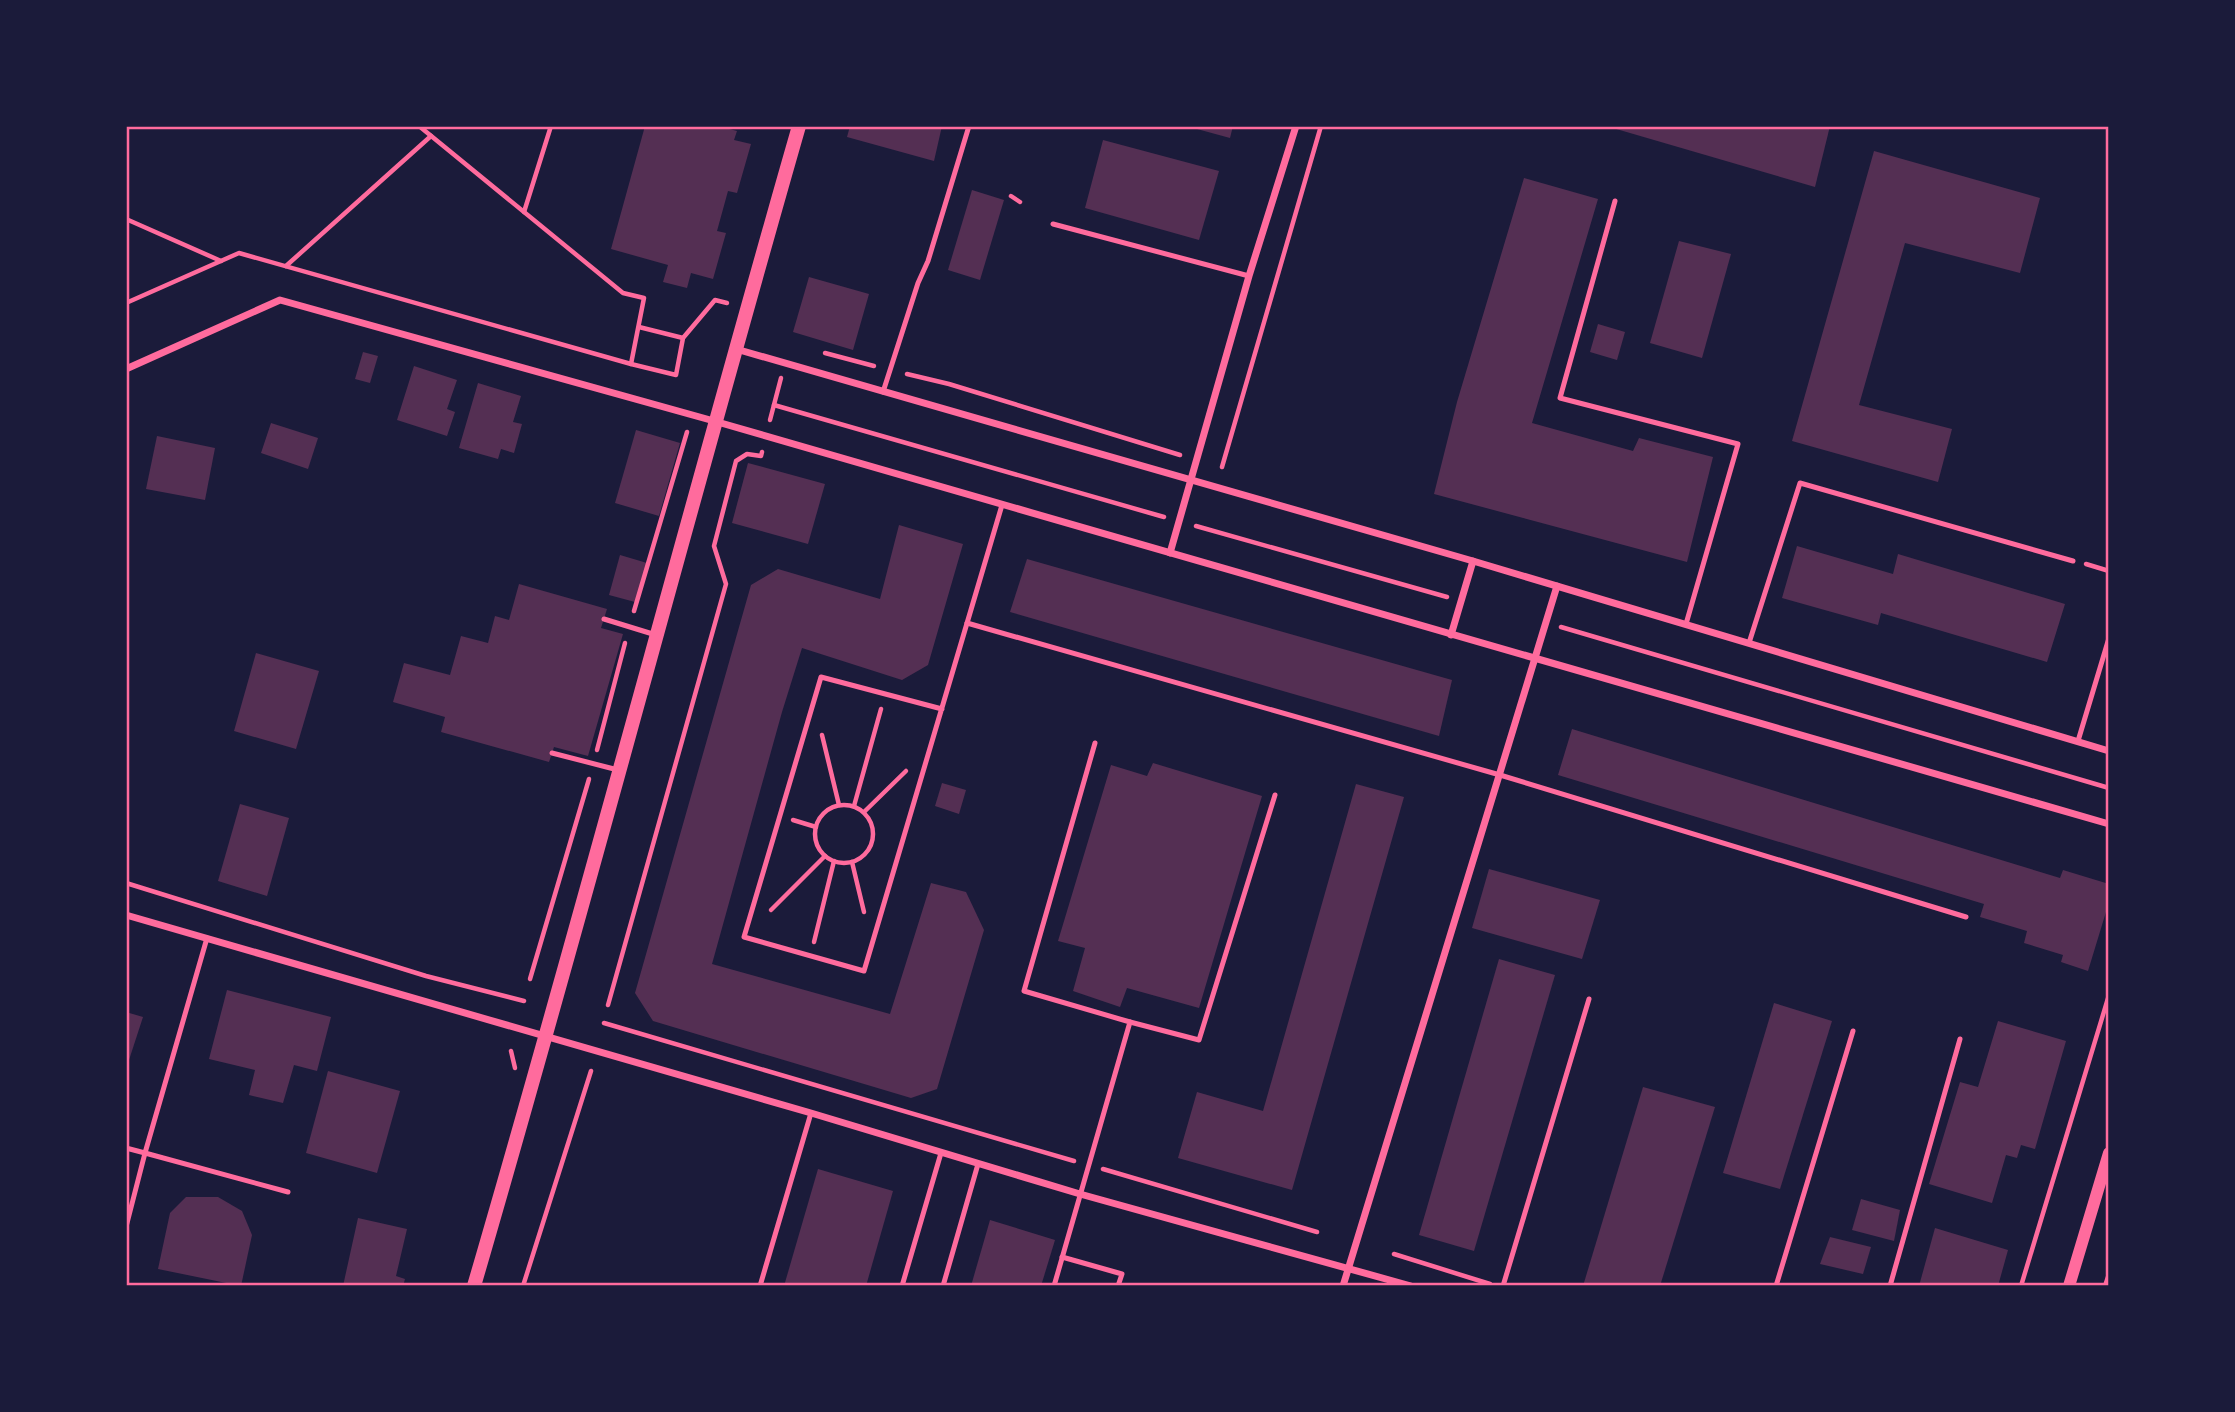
<svg xmlns="http://www.w3.org/2000/svg" width="2235" height="1412" viewBox="0 0 2235 1412" font-family="'Roboto Condensed',sans-serif">
	<style>
		.building { fill: #542f53 }
		.lines { fill: none; stroke-linecap: round; stroke-linejoin: round }
		.path { stroke: #ff6b9d; stroke-width: 4.5 }
		.service { stroke: #ff6b9d; stroke-width: 5 }
		.minor { stroke: #ff6b9d; stroke-width: 7 }
		.tertiary { stroke: #ff6b9d; stroke-width: 12 }
		.secondary { stroke: #ff6b9d; stroke-width: 14 }
		.neatline { fill: none; stroke: #ff6b9d; stroke-width: 2.5 }
	</style>
	<rect width="100%" height="100%" fill="#1b1b3a"/>
	<g class="building">
		<path d="M 645,126 L 718,126 L 737,131 L 734,140 L 751,144 L 737,193 L 728,191 L 717,231 L 726,233 L 713,279 L 691,273 L 687,288 L 663,282 L 668,265 L 611,249 Z"/>
		<path d="M 850,126 L 942,126 L 934,161 L 847,137 Z"/>
		<path d="M 1186,126 L 1233,126 L 1230,138 Z"/>
		<path d="M 1606,126 L 1830,126 L 1815,187 Z"/>
		<path d="M 1103,140 L 1219,171 L 1199,240 L 1085,208 Z"/>
		<path d="M 1874,151 L 2040,198 L 2020,273 L 1905,243 L 1859,405 L 1952,429 L 1938,482 L 1792,441 Z"/>
		<path d="M 1524,178 L 1598,199 L 1532,423 L 1633,451 L 1639,438 L 1713,457 L 1687,562 L 1434,494 L 1457,402 Z"/>
		<path d="M 972,190 L 1004,200 L 980,280 L 948,270 Z"/>
		<path d="M 1679,241 L 1731,254 L 1702,358 L 1650,343 Z"/>
		<path d="M 809,277 L 869,294 L 853,350 L 793,332 Z"/>
		<path d="M 1598,324 L 1625,332 L 1617,360 L 1590,352 Z"/>
		<path d="M 363,352 L 378,356 L 370,383 L 355,379 Z"/>
		<path d="M 414,366 L 457,380 L 447,409 L 455,412 L 447,436 L 397,420 Z"/>
		<path d="M 478,383 L 521,396 L 513,422 L 522,424 L 514,453 L 501,449 L 498,459 L 459,448 Z"/>
		<path d="M 271,423 L 318,438 L 308,469 L 261,453 Z"/>
		<path d="M 636,430 L 680,443 L 659,516 L 615,503 Z"/>
		<path d="M 157,436 L 215,448 L 205,500 L 146,489 Z"/>
		<path d="M 748,463 L 825,484 L 808,544 L 732,523 Z"/>
		<path d="M 899,525 L 963,544 L 928,665 L 902,680 L 802,648 L 782,712 L 712,964 L 890,1014 L 931,883 L 966,892 L 984,930 L 937,1089 L 911,1098 L 653,1021 L 635,993 L 751,585 L 778,569 L 880,599 Z"/>
		<path d="M 1797,546 L 1893,574 L 1898,554 L 2065,604 L 2047,662 L 1881,613 L 1878,625 L 1782,598 Z"/>
		<path d="M 620,555 L 647,563 L 635,602 L 609,595 Z"/>
		<path d="M 1027,559 L 1452,680 L 1439,736 L 1010,612 Z"/>
		<path d="M 519,584 L 607,609 L 601,628 L 623,634 L 588,756 L 554,747 L 549,762 L 441,732 L 445,717 L 393,702 L 404,663 L 450,675 L 461,636 L 488,643 L 495,616 L 509,620 Z"/>
		<path d="M 256,653 L 319,671 L 296,749 L 234,731 Z"/>
		<path d="M 1572,729 L 2060,878 L 2063,870 L 2109,884 L 2109,902 L 2088,971 L 2061,962 L 2063,955 L 2024,943 L 2027,931 L 1980,917 L 1984,904 L 1558,775 Z"/>
		<path d="M 1153,763 L 1262,796 L 1199,1008 L 1127,988 L 1120,1007 L 1073,991 L 1085,948 L 1058,941 L 1111,765 L 1147,776 Z"/>
		<path d="M 942,783 L 966,790 L 959,814 L 935,806 Z"/>
		<path d="M 1356,784 L 1404,797 L 1292,1190 L 1178,1158 L 1197,1092 L 1263,1111 Z"/>
		<path d="M 240,804 L 289,818 L 267,896 L 218,881 Z"/>
		<path d="M 1489,869 L 1600,900 L 1582,959 L 1472,928 Z"/>
		<path d="M 1499,959 L 1555,975 L 1474,1251 L 1419,1235 Z"/>
		<path d="M 227,990 L 331,1017 L 317,1071 L 294,1065 L 283,1103 L 249,1095 L 255,1070 L 209,1059 Z"/>
		<path d="M 1774,1003 L 1832,1021 L 1780,1189 L 1723,1173 Z"/>
		<path d="M 126,1012 L 143,1017 L 129,1060 L 126,1059 Z"/>
		<path d="M 1998,1021 L 2066,1041 L 2035,1149 L 2021,1145 L 2017,1158 L 2006,1155 L 1992,1203 L 1929,1184 L 1960,1082 L 1978,1087 Z"/>
		<path d="M 328,1071 L 400,1091 L 377,1173 L 306,1153 Z"/>
		<path d="M 1643,1087 L 1715,1107 L 1660,1286 L 1583,1286 Z"/>
		<path d="M 818,1169 L 893,1191 L 866,1286 L 784,1286 Z"/>
		<path d="M 186,1197 L 218,1197 L 242,1211 L 252,1235 L 241,1286 L 158,1269 L 170,1213 Z"/>
		<path d="M 1861,1199 L 1900,1210 L 1894,1241 L 1852,1230 Z"/>
		<path d="M 358,1218 L 407,1229 L 396,1276 L 405,1279 L 403,1286 L 343,1286 Z"/>
		<path d="M 990,1220 L 1055,1240 L 1041,1286 L 971,1286 Z"/>
		<path d="M 1935,1228 L 2008,1250 L 1998,1286 L 1919,1286 Z"/>
		<path d="M 1830,1237 L 1871,1247 L 1863,1274 L 1820,1264 Z"/>
	</g>
	<g class="lines">
		<g class="path">
			<path d="M 1011,196 L 1020,202"/>
			<path d="M 524,212 L 551,126"/>
			<path d="M 126,219 L 221,261"/>
			<path d="M 286,266 L 431,136"/>
			<path d="M 126,303 L 239,253 L 631,364 L 644,298 L 623,293 L 419,126"/>
			<path d="M 639,327 L 683,338"/>
			<path d="M 825,353 L 874,366"/>
			<path d="M 631,364 L 676,375 L 683,338 L 715,300 L 727,303"/>
			<path d="M 907,374 L 949,384 L 1180,455"/>
			<path d="M 774,405 L 1164,517"/>
			<path d="M 770,420 L 781,378"/>
			<path d="M 1222,467 L 1321,126"/>
			<path d="M 1196,526 L 1447,597"/>
			<path d="M 2086,564 L 2109,571"/>
			<path d="M 634,611 L 687,432"/>
			<path d="M 1561,627 L 2109,788"/>
			<path d="M 822,735 L 839,805"/>
			<path d="M 597,750 L 625,643"/>
			<circle cx="844" cy="834" r="29"/>
			<path d="M 854,806 L 881,709"/>
			<path d="M 864,812 L 906,771"/>
			<path d="M 793,820 L 816,827"/>
			<path d="M 852,862 L 864,912"/>
			<path d="M 126,883 L 426,976 L 524,1001"/>
			<path d="M 771,910 L 825,856"/>
			<path d="M 814,942 L 834,861"/>
			<path d="M 530,979 L 589,779"/>
			<path d="M 608,1005 L 726,584 L 714,546 L 736,461 L 747,454 L 761,456 L 762,452"/>
			<path d="M 604,1023 L 1074,1161"/>
			<path d="M 511,1051 L 515,1068"/>
			<path d="M 1103,1169 L 1317,1232"/>
			<path d="M 1394,1254 L 1490,1284"/>
			<path d="M 523,1286 L 591,1071"/>
			<path d="M 2021,1286 L 2109,995"/>
			<path d="M 2105,1286 L 2109,1274"/>
		</g>
		<g class="service">
			<path d="M 1615,201 L 1560,398 L 1738,444 L 1686,624"/>
			<path d="M 1053,224 L 1249,276"/>
			<path d="M 883,392 L 918,283 L 928,261 L 969,126"/>
			<path d="M 604,619 L 656,635"/>
			<path d="M 967,623 L 1500,775 L 1966,917"/>
			<path d="M 1749,643 L 1800,483 L 2073,561"/>
			<path d="M 942,709 L 821,677 L 744,937 L 864,971 L 872,944 L 1002,505"/>
			<path d="M 2078,741 L 2109,638"/>
			<path d="M 552,753 L 618,770"/>
			<path d="M 1130,1022 L 1199,1040 L 1275,795"/>
			<path d="M 126,1148 L 145,1153 L 207,938"/>
			<path d="M 126,1227 L 145,1153 L 288,1192"/>
			<path d="M 1062,1257 L 1122,1274 L 1118,1286"/>
			<path d="M 760,1286 L 811,1113"/>
			<path d="M 902,1286 L 941,1153"/>
			<path d="M 943,1286 L 978,1164"/>
			<path d="M 1054,1286 L 1130,1022 L 1024,991 L 1095,743"/>
			<path d="M 1503,1286 L 1589,999"/>
			<path d="M 1776,1286 L 1853,1031"/>
			<path d="M 1890,1286 L 1960,1039"/>
		</g>
		<g class="minor">
			<path d="M 736,349 L 1473,561 L 2109,751"/>
			<path d="M 126,369 L 280,300 L 714,421 L 2109,824"/>
			<path d="M 1170,553 L 1249,276 L 1296,126"/>
			<path d="M 1451,635 L 1473,561"/>
			<path d="M 126,915 L 811,1113 L 1080,1194 L 1411,1286"/>
			<path d="M 1343,1286 L 1557,586"/>
		</g>
		<path class="tertiary" d="M 2069,1286 L 2109,1153"/>
		<path class="secondary" d="M 474,1286 C 587,900 688,512 799,126"/>
	</g>
	<rect width="2235" height="1412" fill="none" stroke="#1b1b3a" stroke-width="256"/>
	<rect x="128" y="128" width="1979" height="1156" class="neatline"/>
</svg>
